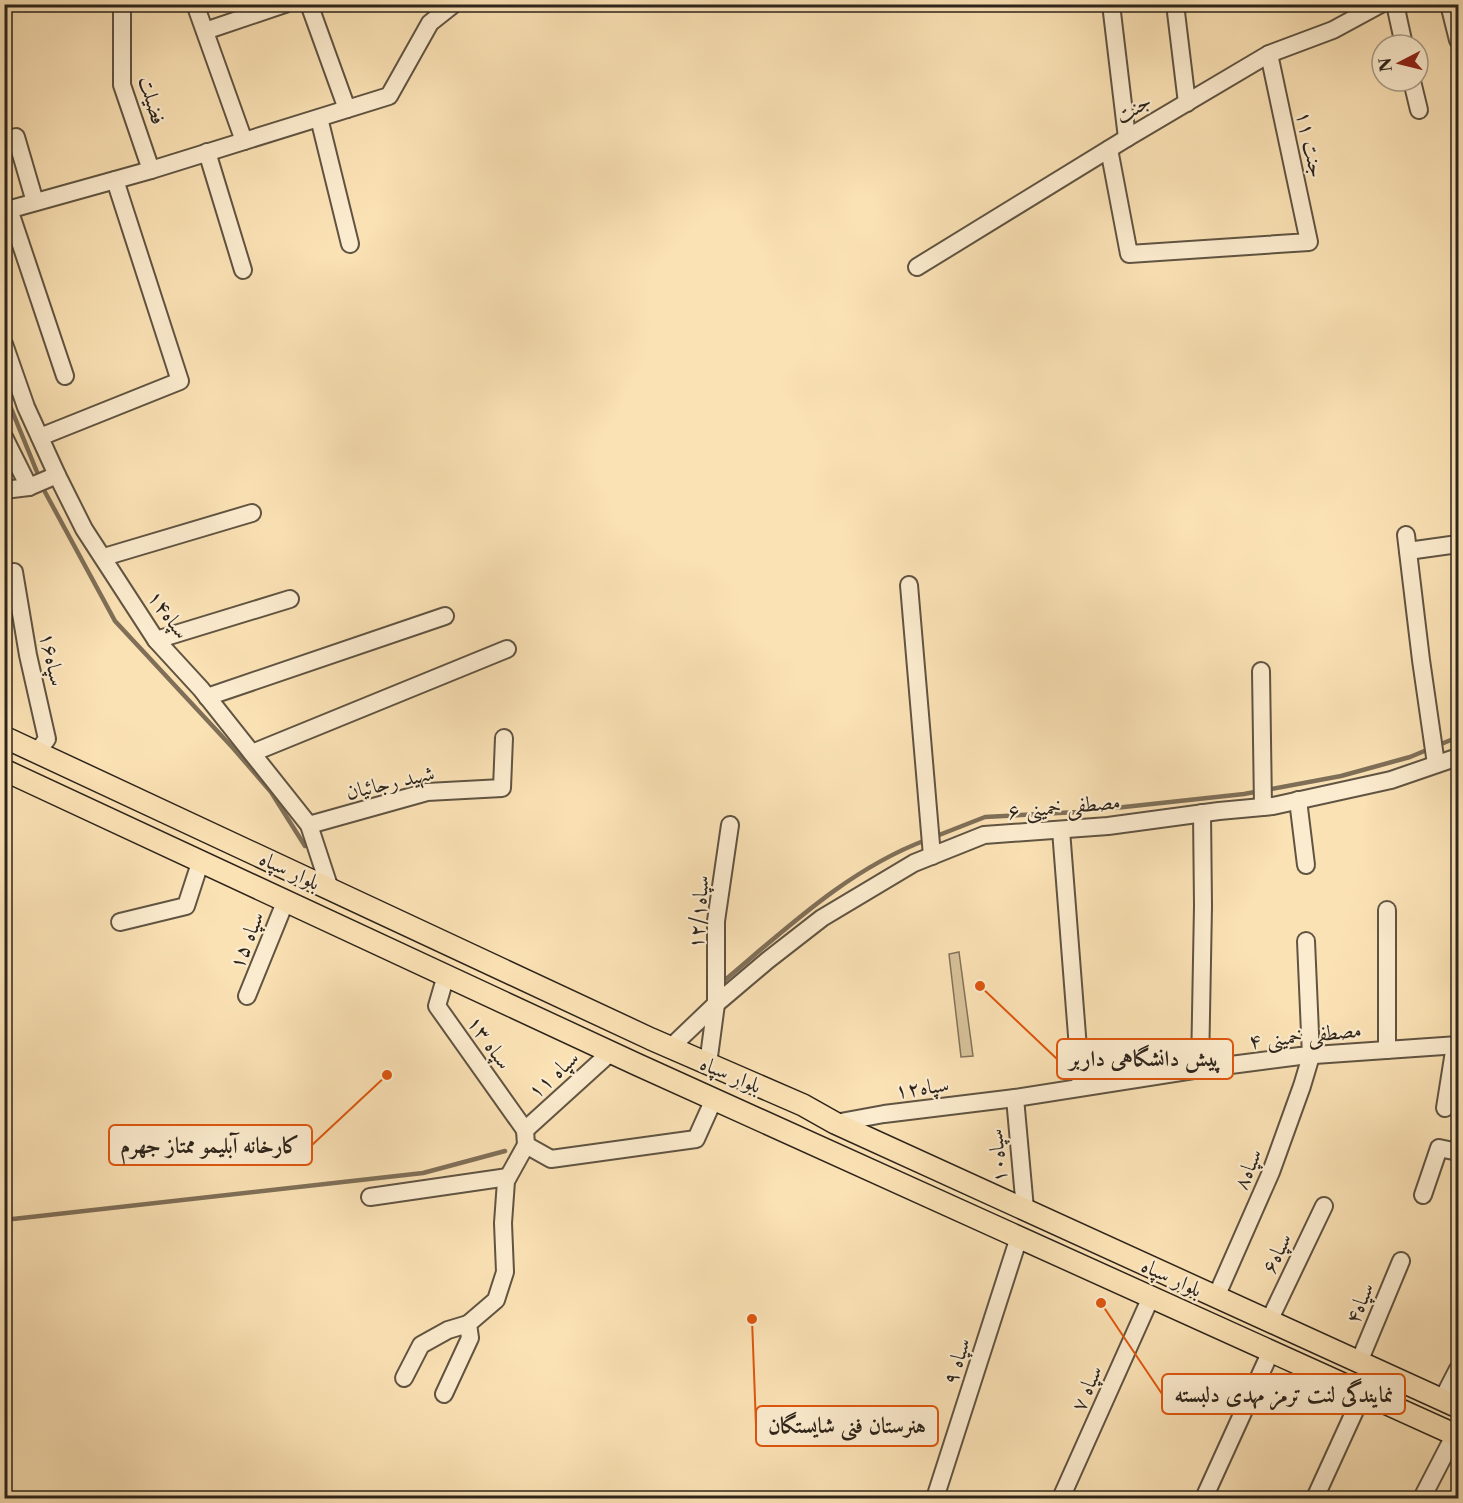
<svg xmlns="http://www.w3.org/2000/svg" width="1463" height="1503" viewBox="0 0 1463 1503" font-family="'Libre Caslon Text',Amiri,serif">
	<style>
		.green { fill: #d8c29b; stroke: #82735b; stroke-width: 1.5 }
		.lines { fill: none; stroke-linecap: round; stroke-linejoin: round }
		.stream { stroke: #7f6f58; stroke-width: 4.5 }
		.minor-casing { stroke: #605442; stroke-width: 20 }
		.major-casing { stroke: #2d241b; stroke-width: 24 }
		.minor { stroke: #fceccf; stroke-width: 16 }
		.major { stroke: #fbe2b5; stroke-width: 21 }
		.labels { text-anchor: middle; dominant-baseline: central; stroke-width: 4.5; stroke-linejoin: round; paint-order: stroke }
		.street-label { font-size: 21px; fill: #2d241b; stroke: #fceccf }
		.leader { fill: none; stroke: #df560d; stroke-width: 2 }
		.callout-dot { fill: #df560d; stroke: #fceccf; stroke-width: 2 }
		.callout { fill: #fceccf; stroke: #df560d; stroke-width: 2 }
		.callout-label { font-size: 22px; text-anchor: middle; font-weight: bold; fill: #2d241b }
	</style>
	<rect width="100%" height="100%" fill="#fbe2b5"/>
	<filter id="stains"><feTurbulence type="fractalNoise" baseFrequency=".00333" numOctaves="4"/><feColorMatrix values="0 0 0 0 .2 0 0 0 0 .09 0 0 0 0 .02 0 0 0 .5 -.17"/></filter>
	<radialGradient id="worn" r=".72"><stop offset=".6" stop-color="#630" stop-opacity="0"/><stop offset="1" stop-color="#630" stop-opacity=".3"/></radialGradient>
	<path class="green" d="M 959,952 L 973,1056 L 961,1057 L 949,954 Z"/>
	<g class="lines">
		<g class="stream">
			<path d="M 4,391 L 37,472"/>
			<path d="M 45,492 L 115,621 L 233,748 L 271,792 L 305,846"/>
			<path d="M 934,837 L 985,817 L 1078,812 L 1244,794 L 1341,776 L 1410,757 L 1458,737"/>
			<path d="M 725,980 C 788,927 849,869 926,840"/>
			<path d="M 4,1220 L 423,1173 L 505,1151"/>
		</g>
		<defs>
			<g id="minor">
				<path d="M 122,4 L 122,85 L 151,170"/>
				<path d="M 195,4 L 244,141"/>
				<path d="M 309,4 L 347,109"/>
				<path d="M 1111,4 L 1127,138"/>
				<path d="M 1175,4 L 1187,103"/>
				<path d="M 1395,4 L 1404,45"/>
				<path d="M 1449,4 L 1458,40"/>
				<path d="M 205,31 L 285,4"/>
				<path d="M 1412,81 L 1419,110"/>
				<path d="M 319,118 L 350,244"/>
				<path d="M 16,137 L 35,202"/>
				<path d="M 1109,149 L 1129,254 L 1309,242 L 1269,54"/>
				<path d="M 207,152 L 243,270"/>
				<path d="M 9,209 L 65,376"/>
				<path d="M 4,211 L 151,170 L 389,96 L 430,23 L 454,4"/>
				<path d="M 917,267 L 1127,138 L 1269,54 L 1333,30 L 1381,4"/>
				<path d="M 4,344 L 26,407 L 57,475 L 84,529 L 156,640 L 201,689 L 309,825 L 330,889"/>
				<path d="M 4,437 L 29,487 L 4,490"/>
				<path d="M 40,437 L 180,381 L 115,180"/>
				<path d="M 29,487 L 57,475"/>
				<path d="M 1406,535 L 1421,660 L 1436,764"/>
				<path d="M 1408,551 L 1458,544"/>
				<path d="M 104,557 L 252,513"/>
				<path d="M 14,572 L 28,655 L 47,739 L 37,752"/>
				<path d="M 909,585 L 932,856"/>
				<path d="M 156,640 L 290,599"/>
				<path d="M 1261,671 L 1263,807"/>
				<path d="M 207,697 L 445,616"/>
				<path d="M 252,753 L 507,649"/>
				<path d="M 1298,800 L 1306,865"/>
				<path d="M 309,825 L 427,792 L 502,788 L 504,738"/>
				<path d="M 1061,830 L 1081,1087"/>
				<path d="M 1387,910 L 1387,1050"/>
				<path d="M 120,922 L 186,906 L 201,860"/>
				<path d="M 446,975 L 437,1006 L 525,1130"/>
				<path d="M 247,996 L 286,900"/>
				<path d="M 670,1048 L 716,1004 L 768,960 L 822,918 L 914,863 L 984,835 L 1108,826 L 1219,811 L 1273,806 L 1391,780 L 1458,757"/>
				<path d="M 708,1064 L 716,1004 L 716,921 L 730,825"/>
				<path d="M 1200,1069 L 1203,906 L 1202,813"/>
				<path d="M 1015,1098 L 1025,1209"/>
				<path d="M 1445,1108 L 1455,1045"/>
				<path d="M 835,1123 L 884,1114 L 1015,1098 L 1200,1069 L 1300,1056 L 1458,1045"/>
				<path d="M 525,1130 L 611,1052"/>
				<path d="M 526,1145 L 551,1159 L 696,1139 L 714,1099"/>
				<path d="M 1423,1195 L 1439,1148 L 1458,1152"/>
				<path d="M 370,1197 L 508,1177"/>
				<path d="M 1216,1297 L 1271,1172 L 1302,1086 L 1311,1056 L 1306,941"/>
				<path d="M 1269,1321 L 1324,1206"/>
				<path d="M 1359,1362 L 1401,1261"/>
				<path d="M 404,1378 L 421,1345 L 448,1330 L 468,1324"/>
				<path d="M 444,1394 L 470,1338 L 468,1324 L 496,1300 L 505,1272 L 503,1223 L 506,1181 L 526,1145 L 525,1130"/>
				<path d="M 1442,1400 L 1458,1369"/>
				<path d="M 935,1498 L 1019,1237"/>
				<path d="M 1061,1498 L 1151,1297"/>
				<path d="M 1204,1498 L 1271,1351"/>
				<path d="M 1315,1498 L 1363,1393"/>
				<path d="M 1422,1498 L 1455,1434"/>
			</g>
			<g id="major">
				<path d="M 4,737 L 651,1039 L 803,1105 L 835,1123 L 1458,1407"/>
				<path d="M 4,770 L 636,1064 L 1458,1436"/>
			</g>
		</defs>
		<use href="#minor" class="minor-casing"/>
		<use href="#major" class="major-casing"/>
		<use href="#minor" class="minor"/>
		<use href="#major" class="major"/>
	</g>
	<g class="labels">
		<g class="street-label">
			<text transform="translate(153 100) rotate(74)">فضیلت</text>
			<text transform="translate(1133 108) rotate(-31)">جنت</text>
			<text transform="translate(1311 144) rotate(78)">جنت ۱۱</text>
			<text transform="translate(169 614) rotate(54)">سپاه۱۴</text>
			<text transform="translate(53 659) rotate(78)">سپاه۱۶</text>
			<text transform="translate(390 782) rotate(-13)">شهید رجائیان</text>
			<text transform="translate(1064 806) rotate(-5)">مصطفی خمینی ۶</text>
			<text transform="translate(290 870) rotate(25)">بلوار سپاه</text>
			<text transform="translate(698 912) rotate(-85)">سپاه۱۲/۱</text>
			<text transform="translate(246 940) rotate(-68)">سپاه ۱۵</text>
			<text transform="translate(1305 1035) rotate(-6)">مصطفی خمینی ۴</text>
			<text transform="translate(490 1042) rotate(55)">سپاه ۱۳</text>
			<text transform="translate(553 1074) rotate(-42)">سپاه ۱۱</text>
			<text transform="translate(731 1074) rotate(23)">بلوار سپاه</text>
			<text transform="translate(922 1087) rotate(-7)">سپاه۱۲</text>
			<text transform="translate(997 1156) rotate(-95)">سپاه۱۰</text>
			<text transform="translate(1247 1169) rotate(-67)">سپاه۸</text>
			<text transform="translate(1276 1253) rotate(-64)">سپاه۶</text>
			<text transform="translate(1172 1277) rotate(25)">بلوار سپاه</text>
			<text transform="translate(1359 1303) rotate(-67)">سپاه۴</text>
			<text transform="translate(956 1361) rotate(-72)">سپاه ۹</text>
			<text transform="translate(1086 1388) rotate(-66)">سپاه ۷</text>
		</g>
	</g>
	<path class="leader" d="M980 986L1057 1059M387 1075L312 1145M1101 1303L1162 1394M752 1319L756 1426"/>
	<g class="callout-dot">
		<circle cx="980" cy="986" r="6"/>
		<circle cx="387" cy="1075" r="6"/>
		<circle cx="1101" cy="1303" r="6"/>
		<circle cx="752" cy="1319" r="6"/>
	</g>
	<g class="callout">
		<rect x="1057" y="1039" width="176" height="40" rx="6"/>
		<rect x="109" y="1125" width="203" height="40" rx="6"/>
		<rect x="1162" y="1374" width="243" height="40" rx="6"/>
		<rect x="756" y="1406" width="182" height="40" rx="6"/>
	</g>
	<g class="callout-label">
		<text x="1145" y="1066">پیش دانشگاهی داربر</text>
		<text x="210" y="1153">کارخانه آبلیمو ممتاز جهرم</text>
		<text x="1284" y="1402">نمایندگی لنت ترمز مهدی دلبسته</text>
		<text x="847" y="1433">هنرستان فنی شایستگان</text>
	</g>
	<rect width="1463" height="1503" fill="none" stroke="#fbe2b5" stroke-width="24"/>
	<rect x="6" y="6" width="1451" height="1491" fill="none" stroke="#2d241b" stroke-width="3"/>
	<rect x="12" y="12" width="1439" height="1479" fill="none" stroke="#2d241b" stroke-width="1.5"/>
	<g transform="translate(1400 63) rotate(263)"><circle r="28" fill="#fceccf" stroke="#a99c87" stroke-width="1.5"/>
	<path d="M0-4.5L10 22L0 15L-10 22Z" fill="#8f2418"/>
	<text y="-9" font-size="16" font-weight="bold" text-anchor="middle" fill="#2d241b">N</text>
	</g>
	<rect width="100%" height="100%" filter="url(#stains)"/>
	<rect width="100%" height="100%" fill="url(#worn)"/>
</svg>
